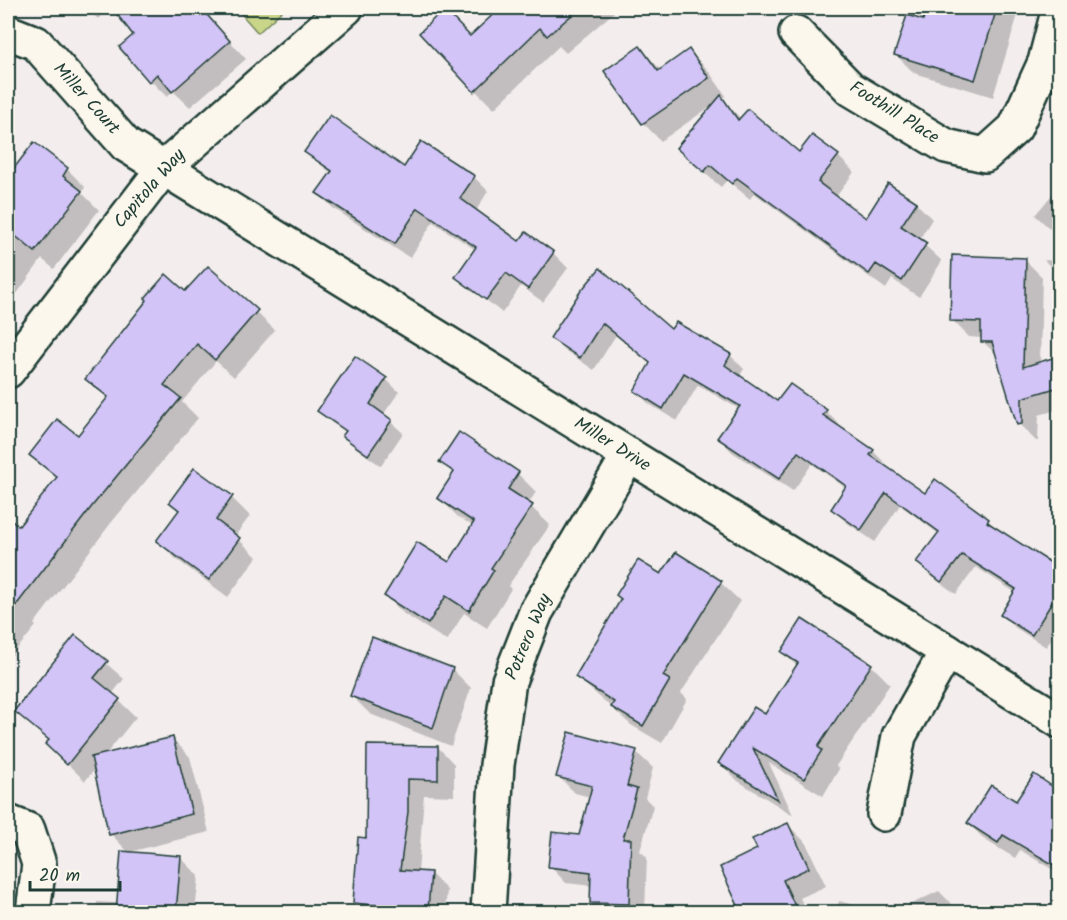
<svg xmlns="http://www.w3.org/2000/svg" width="1067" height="920" viewBox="0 0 1067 920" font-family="Kalam,sans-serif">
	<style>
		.green { fill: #c9d588; stroke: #74895e; stroke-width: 1.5 }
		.shadow { fill: #0003; fill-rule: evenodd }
		.building { fill: #d2c4f6; stroke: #1f3d34; stroke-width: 1.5 }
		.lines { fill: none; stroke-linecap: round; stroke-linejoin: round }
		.minor-casing { stroke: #1f3d34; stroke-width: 38 }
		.minor { stroke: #fbf7ec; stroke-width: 33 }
		.labels { text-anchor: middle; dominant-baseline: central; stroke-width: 6; stroke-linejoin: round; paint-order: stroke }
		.street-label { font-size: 18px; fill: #1f3d34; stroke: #fbf7ec }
	</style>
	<rect width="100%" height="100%" fill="#f3edee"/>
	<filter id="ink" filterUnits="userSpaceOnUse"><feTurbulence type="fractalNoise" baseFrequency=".0167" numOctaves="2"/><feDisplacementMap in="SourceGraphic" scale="12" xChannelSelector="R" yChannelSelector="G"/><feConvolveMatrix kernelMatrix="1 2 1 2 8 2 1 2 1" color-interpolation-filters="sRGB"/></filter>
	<g filter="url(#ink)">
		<path class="green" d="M 236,8 L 285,8 L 258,33 Z"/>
		<g class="shadow">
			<path d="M 86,8 L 200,8 L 246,59 L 190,107 L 173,91 L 167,97 L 150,80 L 135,35 L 111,8 L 98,19 Z"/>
			<path d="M 504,8 L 619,8 L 566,53 L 559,46 L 494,109 L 475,90 L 470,38 Z"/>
			<path d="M 708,8 L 726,8 L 716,16 Z"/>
			<path d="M 929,8 L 1020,8 L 993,97 L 914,73 L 896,55 L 924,22 Z"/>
			<path d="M 640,48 L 661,70 L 689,51 L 707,69 L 726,96 L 722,99 L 741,119 L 799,155 L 838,156 L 854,172 L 836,197 L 866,220 L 916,203 L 932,219 L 919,240 L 942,261 L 919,297 L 892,279 L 886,289 L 754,193 L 750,199 L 727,180 L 721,187 L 695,165 L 678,148 L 714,104 L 661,141 L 643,123 Z"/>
			<path d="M 34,144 L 67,169 L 85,187 L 82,193 L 99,210 L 54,269 L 42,259 L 8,306 L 8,178 Z"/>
			<path d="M 306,152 L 404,169 L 474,177 L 488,191 L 476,211 L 519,243 L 553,253 L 568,268 L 543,302 L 521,286 L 502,313 L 457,276 L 476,250 L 433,222 L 410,258 L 333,208 L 318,193 L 332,174 Z"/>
			<path d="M 1056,190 L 1060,193 L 1060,238 L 1035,215 Z"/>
			<path d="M 1025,260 L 1042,277 L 1040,364 L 1056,359 L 1060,362 L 1060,409 L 1039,415 L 1038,441 L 1036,441 L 1019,424 L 998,356 L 982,341 L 982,338 L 969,337 L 952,320 Z"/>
			<path d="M 1044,260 L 1060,261 L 1060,276 Z"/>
			<path d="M 208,268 L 275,330 L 234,377 L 216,361 L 182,402 L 198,418 L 111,523 L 34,624 L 36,626 L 8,660 L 8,519 L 19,528 L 57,479 L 31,455 L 78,437 L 108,399 L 87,379 L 185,293 Z"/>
			<path d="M 581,293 L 672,332 L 676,324 L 730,355 L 744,369 L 739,377 L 778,403 L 826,411 L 839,424 L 838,426 L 873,451 L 886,464 L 885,467 L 925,495 L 988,520 L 997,530 L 1060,569 L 1060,626 L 1046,647 L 1016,628 L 1002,615 L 1016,593 L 976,567 L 956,594 L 931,576 L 918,562 L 939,534 L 900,505 L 875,542 L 846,522 L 833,509 L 846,488 L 812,464 L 793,491 L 732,452 L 719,438 L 739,409 L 698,385 L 677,421 L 649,404 L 636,391 L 651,364 L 616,335 L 594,370 L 566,351 L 552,338 Z"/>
			<path d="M 356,358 L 386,379 L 399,392 L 383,415 L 403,433 L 381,466 L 356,448 L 344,436 L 346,433 L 319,411 ZM 331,419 L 353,434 L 351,436 L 331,422 Z"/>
			<path d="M 459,434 L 518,474 L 536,492 L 528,504 L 550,525 L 508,586 L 511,589 L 487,628 L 464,613 L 447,641 L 404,614 L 386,596 L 450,564 L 473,526 L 457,516 L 439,497 L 454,475 L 441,461 Z"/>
			<path d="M 232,498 L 250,516 L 235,536 L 257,557 L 228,597 L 176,559 L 158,541 L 180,512 L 171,502 Z"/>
			<path d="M 676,554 L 721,583 L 740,601 L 681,693 L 687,699 L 662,743 L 631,725 L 577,677 L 622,600 L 661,577 Z"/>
			<path d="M 803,621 L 871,665 L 890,684 L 836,766 L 839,769 L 823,796 L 769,763 L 793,815 L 738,781 L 720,763 L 765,716 L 798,667 L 782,652 Z"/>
			<path d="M 76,637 L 124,679 L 112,694 L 136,717 L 106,754 L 172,738 L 190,757 L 209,832 L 129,852 L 180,857 L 199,876 L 195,912 L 96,912 L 97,902 L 118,903 L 129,853 L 111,834 L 95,769 L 85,781 L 47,744 L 50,742 L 16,711 Z"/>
			<path d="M 373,639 L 453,670 L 471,688 L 451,746 L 370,714 L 351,695 Z"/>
			<path d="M 368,746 L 438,747 L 454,764 L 454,796 L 424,795 L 418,873 L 431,874 L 447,890 L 445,912 L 352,912 L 360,839 L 367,839 Z"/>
			<path d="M 636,752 L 653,768 L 645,798 L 653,806 L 640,851 L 647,857 L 645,912 L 592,912 L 592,886 L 566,883 L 550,866 L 580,837 L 590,797 L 575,793 L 558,776 Z"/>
			<path d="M 1034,776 L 1060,792 L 1060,874 L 1020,850 L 1015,858 L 985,840 L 968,823 L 1017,803 Z"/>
			<path d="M 788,825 L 806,843 L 826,886 L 800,898 L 807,912 L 743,912 L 722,867 L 759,850 Z"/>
			<path d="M 939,891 L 959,912 L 910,912 L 907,906 Z"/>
			<path d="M 839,901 L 872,910 L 875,912 L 836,912 Z"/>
			<path d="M 979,908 L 983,912 L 969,912 Z"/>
		</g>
		<g class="building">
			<path d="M 112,8 L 201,8 L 230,41 L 172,92 L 157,74 L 149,82 L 119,47 L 133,35 Z"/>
			<path d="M 500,8 L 580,8 L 547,36 L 540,28 L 474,92 L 419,33 L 444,9 L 470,36 Z"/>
			<path d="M 926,8 L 997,8 L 975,80 L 894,55 L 907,15 L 923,20 Z"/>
			<path d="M 640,46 L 658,71 L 689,49 L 709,78 L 642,124 L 604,71 Z"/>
			<path d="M 721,95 L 738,120 L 748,109 L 799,152 L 812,135 L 839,155 L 818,182 L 866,218 L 888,183 L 917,202 L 901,226 L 927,243 L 902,281 L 876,264 L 869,274 L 737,178 L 732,184 L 710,165 L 704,172 L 676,148 Z"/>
			<path d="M 330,115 L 404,167 L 421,141 L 475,176 L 460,198 L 519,241 L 526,232 L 554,252 L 528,289 L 506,273 L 486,300 L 455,277 L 476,247 L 418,208 L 395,244 L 316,193 L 332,171 L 304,152 Z"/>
			<path d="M 34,142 L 68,168 L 63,176 L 82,191 L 35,252 L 8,230 L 8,176 Z"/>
			<path d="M 952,255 L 1026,258 L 1023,367 L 1059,356 L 1059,387 L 1022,398 L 1022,424 L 1017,425 L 992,342 L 981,342 L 981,322 L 950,321 Z"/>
			<path d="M 208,266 L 258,310 L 215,360 L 197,344 L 164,385 L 181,398 L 93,505 L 8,616 L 8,517 L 19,526 L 57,477 L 29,455 L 57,419 L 78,435 L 108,397 L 85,379 L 147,300 L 145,298 L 166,274 L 185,291 Z"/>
			<path d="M 600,268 L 671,329 L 676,322 L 731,354 L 725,365 L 777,401 L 790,384 L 827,410 L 823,415 L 874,450 L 870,455 L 925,493 L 935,479 L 989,519 L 987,522 L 1059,568 L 1059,591 L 1032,635 L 1000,615 L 1016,589 L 962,555 L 941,582 L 916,562 L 939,532 L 886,493 L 861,530 L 831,509 L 846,486 L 798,452 L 779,479 L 717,438 L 740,406 L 684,373 L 663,409 L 634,391 L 650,363 L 602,323 L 580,358 L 550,338 L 580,292 Z"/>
			<path d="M 355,356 L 387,378 L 370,404 L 392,420 L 368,455 L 342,436 L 346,431 L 317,411 Z"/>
			<path d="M 459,432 L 519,472 L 508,489 L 533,505 L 491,568 L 494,570 L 469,611 L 446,596 L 428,624 L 384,596 L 417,542 L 449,562 L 474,522 L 437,498 L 454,472 L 439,462 Z"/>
			<path d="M 194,468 L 233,496 L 216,520 L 240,538 L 209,580 L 156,541 L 179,510 L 169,502 Z"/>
			<path d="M 676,552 L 722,581 L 663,676 L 670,680 L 643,726 L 611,707 L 614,702 L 575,677 L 621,599 L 616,595 L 638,560 L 661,574 Z"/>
			<path d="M 802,619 L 872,664 L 818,747 L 822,750 L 804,779 L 753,748 L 778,800 L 718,763 L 754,707 L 765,714 L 798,663 L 781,652 Z"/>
			<path d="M 75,635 L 108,661 L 94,678 L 120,699 L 67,765 L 45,744 L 49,740 L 14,711 Z"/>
			<path d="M 372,637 L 453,668 L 433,728 L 350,696 Z"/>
			<path d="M 569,732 L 637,750 L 627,786 L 637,789 L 623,839 L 631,839 L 629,904 L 590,903 L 591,872 L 548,867 L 552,832 L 579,835 L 592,786 L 556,777 Z"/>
			<path d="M 173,737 L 192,814 L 109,835 L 91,757 Z"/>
			<path d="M 367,745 L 438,746 L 438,780 L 408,779 L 408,812 L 400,870 L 431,872 L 428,910 L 353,903 L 358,837 L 366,838 Z"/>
			<path d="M 1034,774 L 1059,791 L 1059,868 L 1003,835 L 998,843 L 967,823 L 991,785 L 1016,801 Z"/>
			<path d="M 788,823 L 809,868 L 783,880 L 795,906 L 782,912 L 741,912 L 720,867 L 757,849 L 752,839 Z"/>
			<path d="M 121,851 L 181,856 L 176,912 L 116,912 Z"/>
		</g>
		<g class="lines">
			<defs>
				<g id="minor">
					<path d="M 8,32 L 36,43 L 126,145 L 1060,721"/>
					<path d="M 796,33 L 851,89 L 946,146 L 985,155 L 1015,128 L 1045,62 L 1059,8"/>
					<path d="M 8,371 L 163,169 L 346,8"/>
					<path d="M 884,814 L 899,736 L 947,651"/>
					<path d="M 8,822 L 28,830 L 39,864 L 33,912"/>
					<path d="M 488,912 L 497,765 L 509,681 L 536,612 L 629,455"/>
				</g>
			</defs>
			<use href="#minor" class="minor-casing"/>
			<use href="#minor" class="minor"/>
		</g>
	</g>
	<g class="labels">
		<g class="street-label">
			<text transform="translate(86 99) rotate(48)">Miller Court</text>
			<text transform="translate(894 113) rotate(32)">Foothill Place</text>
			<text transform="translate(150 189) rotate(-49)">Capitola Way</text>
			<text transform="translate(612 445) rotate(32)">Miller Drive</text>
			<text transform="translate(529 637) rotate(-67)">Potrero Way</text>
		</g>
	</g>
	<rect width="1067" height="920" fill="none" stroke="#fbf7ec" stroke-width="30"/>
	<rect x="15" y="15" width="1037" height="890" fill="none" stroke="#1f3d34" stroke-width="2" filter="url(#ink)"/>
	<path d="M30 881v9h90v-9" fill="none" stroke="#1f3d34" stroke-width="3"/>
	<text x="39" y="881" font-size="18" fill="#1f3d34" stroke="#fbf7ec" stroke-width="4.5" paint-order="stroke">20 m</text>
</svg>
